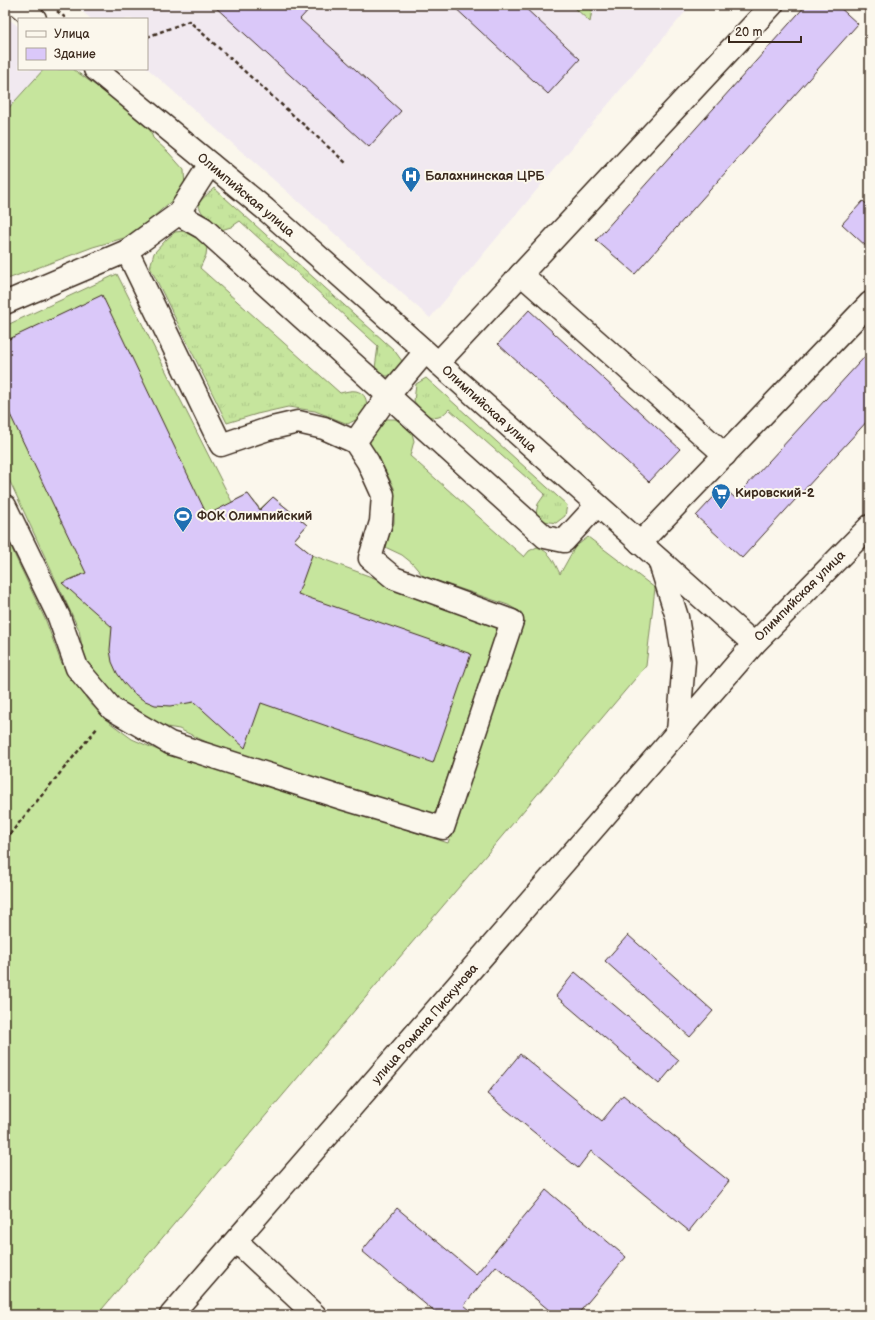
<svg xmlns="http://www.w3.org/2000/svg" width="875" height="1320" viewBox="0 0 875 1320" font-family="'Balsamiq Sans',sans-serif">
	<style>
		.built { fill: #f1e9f0 }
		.grass { fill: url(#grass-tufts); stroke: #80885e }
		.pitch { fill: #c6e59d; stroke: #80885e }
		.building { fill: #dac8f9; stroke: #3b2a1e }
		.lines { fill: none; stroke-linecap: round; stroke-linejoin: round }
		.minor-casing { stroke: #3b2a1e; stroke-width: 25 }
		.path { stroke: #3b2a1e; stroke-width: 2.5; stroke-dasharray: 4 3; stroke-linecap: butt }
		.minor { stroke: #fbf7ec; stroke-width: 22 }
		.labels { text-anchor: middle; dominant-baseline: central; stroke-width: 4; stroke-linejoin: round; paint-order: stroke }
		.poi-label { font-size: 13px; font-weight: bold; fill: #3b2a1e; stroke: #fbf7ec; text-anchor: start }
		.street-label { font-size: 13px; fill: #3b2a1e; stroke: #fbf7ec }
	</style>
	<defs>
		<pattern id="grass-tufts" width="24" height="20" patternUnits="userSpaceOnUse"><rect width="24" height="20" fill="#c6e59d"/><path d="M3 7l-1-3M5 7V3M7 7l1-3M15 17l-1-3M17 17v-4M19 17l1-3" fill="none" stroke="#abc587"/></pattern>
	</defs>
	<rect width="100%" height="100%" fill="#fbf7ec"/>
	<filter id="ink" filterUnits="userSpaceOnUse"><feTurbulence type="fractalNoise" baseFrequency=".025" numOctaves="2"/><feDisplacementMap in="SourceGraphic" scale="8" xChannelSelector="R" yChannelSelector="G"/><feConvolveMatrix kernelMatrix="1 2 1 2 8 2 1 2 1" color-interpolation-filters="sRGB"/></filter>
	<g filter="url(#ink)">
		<g class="built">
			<path d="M 75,5 L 691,5 L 430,318 L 147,68 L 147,19 L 91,19 Z"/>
			<path d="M 5,16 L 19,27 L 19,69 L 44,69 L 5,112 Z"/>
		</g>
		<g class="grass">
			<path d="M 572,5 L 593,5 L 590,22 Z"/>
			<path d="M 214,188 L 394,350 L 402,361 L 401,368 L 395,376 L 386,376 L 375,368 L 378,346 L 240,221 L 231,227 L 221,230 C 211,222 201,216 198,203 Z"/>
			<path d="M 184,231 L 195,233 L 203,240 L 207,247 L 206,255 L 200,268 L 340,393 C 345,392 351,390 356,391 C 370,394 369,411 359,418 C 356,420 351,422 348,424 L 315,411 L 288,407 L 257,414 L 227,423 L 150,267 L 154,253 L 166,240 L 175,232 Z"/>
			<path d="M 426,378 L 567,505 L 565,516 L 556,523 L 544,521 L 536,513 L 538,504 L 545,494 L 449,409 C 447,411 444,414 441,416 C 430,422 420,409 414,401 L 416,384 Z"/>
		</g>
		<g class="pitch">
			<path d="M 44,69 L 73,69 L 148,124 L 153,138 L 169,153 L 184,170 L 185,189 L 152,218 L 124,238 L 93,247 L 5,280 L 5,112 Z"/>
			<path d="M 117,274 L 232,502 L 248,494 L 260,509 L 273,497 L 307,525 L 294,540 L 312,555 L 499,624 L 434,817 L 219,748 L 179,729 L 155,725 L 111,697 L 85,662 L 79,630 L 5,471 L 5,326 Z"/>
			<path d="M 384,419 L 395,419 L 403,423 L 412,433 L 414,441 L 410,456 L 524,557 L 529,551 L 537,547 C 551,552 554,562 560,574 L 575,547 L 588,537 L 655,588 L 646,666 L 97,1315 L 5,1315 L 5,532 L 16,558 L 46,621 L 61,662 L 89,702 L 105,719 L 132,739 L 160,751 L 197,761 L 448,843 L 523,623 L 522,613 L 508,605 L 423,576 L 412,563 L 402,555 L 385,547 L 394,523 L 394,488 L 383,466 L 369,446 L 372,433 Z"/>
		</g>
		<g class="building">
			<path d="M 213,5 L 313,5 L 300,19 L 401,111 L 369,147 Z"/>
			<path d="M 452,5 L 522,5 L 580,59 L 548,94 Z"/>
			<path d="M 806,5 L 837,5 L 858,24 L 635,274 L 596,240 Z"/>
			<path d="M 863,201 L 870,207 L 870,244 L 867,247 L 842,224 Z"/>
			<path d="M 102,295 L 207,515 L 248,494 L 260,510 L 273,497 L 307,525 L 294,540 L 312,555 L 298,594 L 471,654 L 433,763 L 261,703 L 245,748 L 194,702 L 170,706 L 155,705 L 143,700 L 132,692 L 124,683 L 117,673 L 112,662 L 110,650 L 112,627 L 62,583 L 86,573 L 5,404 L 5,341 Z"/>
			<path d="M 529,310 L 680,449 L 649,482 L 498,344 Z"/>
			<path d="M 870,351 L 870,418 L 742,558 L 696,516 L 723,487 L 735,498 Z"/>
			<path d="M 628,935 L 713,1011 L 690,1037 L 605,961 Z"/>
			<path d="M 575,972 L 679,1060 L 659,1084 L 556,996 Z"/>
			<path d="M 520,1054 L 602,1121 L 623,1095 L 729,1181 L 689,1231 L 591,1151 L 578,1168 L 487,1094 Z"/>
			<path d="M 546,1190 L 626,1257 L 577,1315 L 555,1315 L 496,1266 L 464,1305 L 476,1315 L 436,1315 L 437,1314 L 362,1251 L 397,1208 L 476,1274 Z"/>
		</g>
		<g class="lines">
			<defs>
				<g id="minor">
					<path d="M 18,5 L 35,19"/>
					<path d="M 95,69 L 265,209 L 754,644 L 870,526"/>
					<path d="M 210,164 L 178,214 L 203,228 L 545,537 L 564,541 L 597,505"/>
					<path d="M 521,274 L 725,455"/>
					<path d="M 5,303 L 127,251 L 178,214"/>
					<path d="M 438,363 L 772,5"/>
					<path d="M 355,442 L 388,396 L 425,352"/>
					<path d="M 5,506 L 59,617 L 77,668 L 112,709 L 170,743 L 345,799 L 443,828 L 512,621 L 394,578 L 370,558 L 381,522 L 383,495 L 368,462 L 355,442 L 324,428 L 298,422 L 268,429 L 221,445 L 127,251"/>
					<path d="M 640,543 L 870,303"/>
					<path d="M 659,560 L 677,617 L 684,661 L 678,732"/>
					<path d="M 236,1241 L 315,1315"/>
					<path d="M 171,1315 L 754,644"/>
				</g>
			</defs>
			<use href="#minor" class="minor-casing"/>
			<g class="path">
				<path d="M 57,11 L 67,19"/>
				<path d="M 147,37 L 189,21 L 346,163"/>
				<path d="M 5,840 L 98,727"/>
			</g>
			<use href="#minor" class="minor"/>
		</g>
	</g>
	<defs>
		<symbol id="hospital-pin" viewBox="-11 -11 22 30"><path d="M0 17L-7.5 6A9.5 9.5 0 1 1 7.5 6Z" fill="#1f6fb2" stroke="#fbf7ec"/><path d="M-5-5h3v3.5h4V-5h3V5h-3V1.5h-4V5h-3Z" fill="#fff"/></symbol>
		<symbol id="supermarket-pin" viewBox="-11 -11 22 30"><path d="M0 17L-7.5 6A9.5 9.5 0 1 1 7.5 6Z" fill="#1f6fb2" stroke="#fbf7ec"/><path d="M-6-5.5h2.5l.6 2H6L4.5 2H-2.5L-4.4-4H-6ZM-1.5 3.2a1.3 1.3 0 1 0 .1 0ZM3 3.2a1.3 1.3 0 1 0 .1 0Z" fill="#fff"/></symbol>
		<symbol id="stadium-pin" viewBox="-11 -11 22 30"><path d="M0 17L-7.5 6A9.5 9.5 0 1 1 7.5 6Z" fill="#1f6fb2" stroke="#fbf7ec"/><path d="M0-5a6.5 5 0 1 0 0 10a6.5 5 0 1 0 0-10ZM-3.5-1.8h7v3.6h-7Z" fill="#fff"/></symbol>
	</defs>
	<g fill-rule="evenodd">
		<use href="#hospital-pin" x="400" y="165" width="22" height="30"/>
		<use href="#supermarket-pin" x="710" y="482" width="22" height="30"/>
		<use href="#stadium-pin" x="172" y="505" width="22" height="30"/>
	</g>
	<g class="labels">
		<g class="poi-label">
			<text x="425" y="176">Балахнинская ЦРБ</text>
			<text x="735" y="493">Кировский-2</text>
			<text x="197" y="516">ФОК Олимпийский</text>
		</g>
		<g class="street-label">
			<text transform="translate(246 195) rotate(40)">Олимпийская улица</text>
			<text transform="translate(489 409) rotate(42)">Олимпийская улица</text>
			<text transform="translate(800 596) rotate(-45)">Олимпийская улица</text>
			<text transform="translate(425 1024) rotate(-49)">улица Романа Пискунова</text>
		</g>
	</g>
	<rect width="875" height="1320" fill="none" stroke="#fbf7ec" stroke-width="20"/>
	<rect x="10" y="10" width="855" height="1300" fill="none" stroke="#3b2a1e" stroke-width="1.5" filter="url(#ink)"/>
	<rect x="18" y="18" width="130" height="52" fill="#fbf7ec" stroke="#aea59a"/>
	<rect x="26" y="31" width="20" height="6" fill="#fbf7ec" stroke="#aea59a"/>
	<text x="54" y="38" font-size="12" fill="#3b2a1e">Улица</text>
	<rect x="26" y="48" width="20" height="12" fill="#dac8f9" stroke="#aea59a"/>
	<text x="54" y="58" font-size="12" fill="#3b2a1e">Здание</text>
	<path d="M729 36v6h72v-6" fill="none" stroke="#3b2a1e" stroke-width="2"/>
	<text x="735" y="36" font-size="12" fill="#3b2a1e" stroke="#fbf7ec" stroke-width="3" paint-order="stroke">20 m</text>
</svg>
